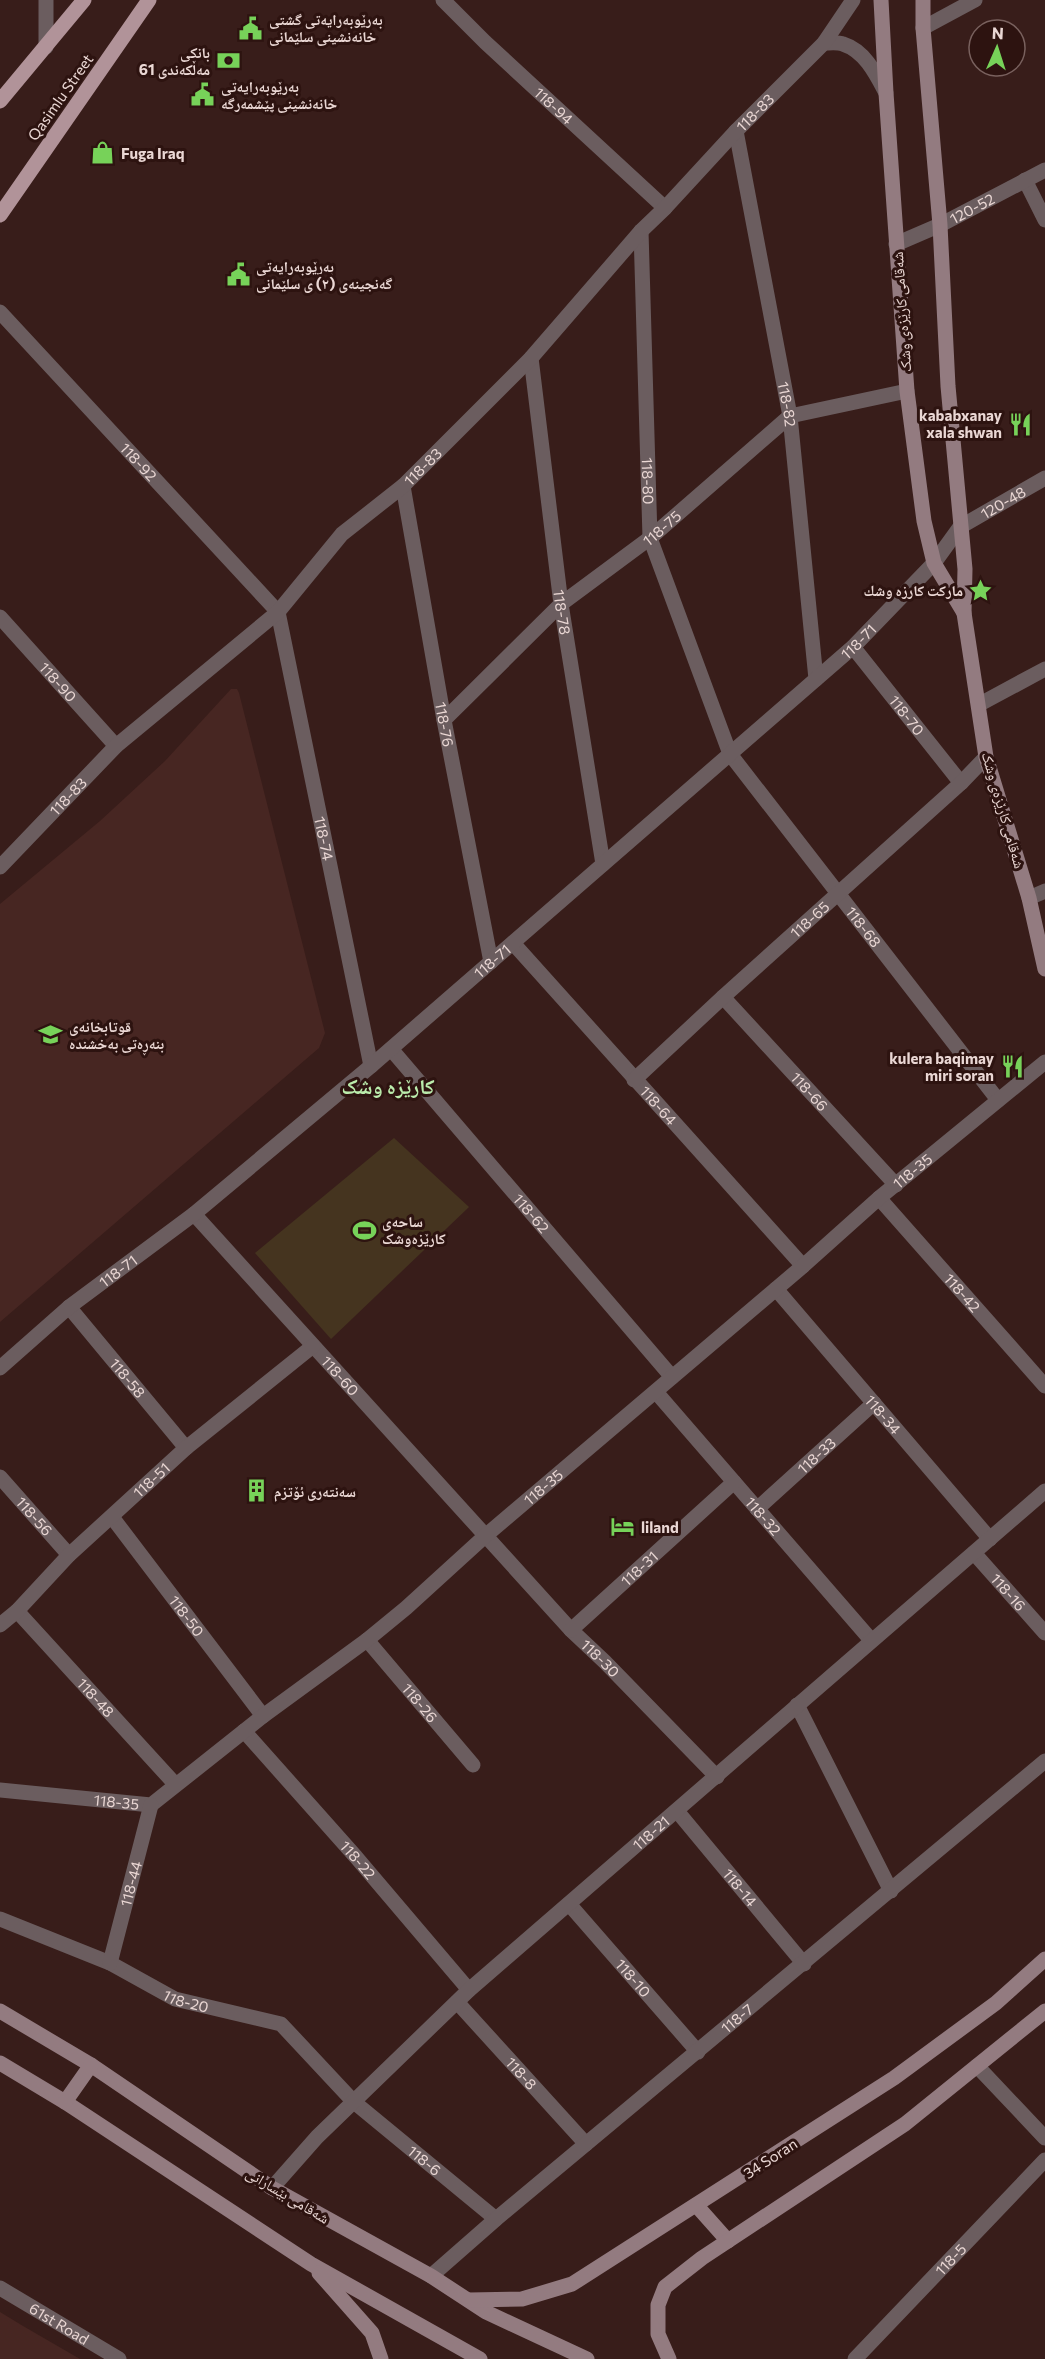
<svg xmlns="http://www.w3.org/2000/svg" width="1045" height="2359" viewBox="0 0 1045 2359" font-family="Commissioner,'Noto Naskh Arabic',sans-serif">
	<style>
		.built { fill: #472622 }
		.grass { fill: #45341f }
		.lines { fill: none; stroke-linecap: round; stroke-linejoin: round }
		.minor { stroke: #6b5d5f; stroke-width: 15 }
		.secondary { stroke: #937b80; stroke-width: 15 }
		.primary { stroke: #b19399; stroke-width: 15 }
		.labels { text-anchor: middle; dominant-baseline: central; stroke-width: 6; stroke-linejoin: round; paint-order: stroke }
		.poi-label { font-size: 15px; font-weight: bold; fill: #ead7d4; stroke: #2d1310; text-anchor: start }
		.street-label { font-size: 15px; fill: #ead7d4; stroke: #2d1310 }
		.district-label { font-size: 21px; font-weight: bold; fill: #bbecac; stroke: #2d1310 }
	</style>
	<rect width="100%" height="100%" fill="#381d1a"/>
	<g class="built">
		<path d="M 231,689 L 237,689 L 239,693 L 325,1033 L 319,1048 L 0,1322 L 0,904 L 100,821 L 165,761 Z"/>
		<path d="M 0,2312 L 23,2326 L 80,2359 L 0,2359 Z"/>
	</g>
	<path class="grass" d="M 394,1138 L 469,1207 L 331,1339 L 255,1253 Z"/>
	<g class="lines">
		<g class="minor">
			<path d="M 46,0 L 46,47"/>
			<path id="s1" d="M 443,0 L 485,42 L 665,208"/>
			<path d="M 923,28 L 975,0"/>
			<path d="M 824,43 C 830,43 838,42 843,44 C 865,51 876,74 886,93"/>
			<path id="s2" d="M 736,131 L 790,416 L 816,679"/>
			<path d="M 1025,180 L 1045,220"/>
			<path id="s3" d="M 641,231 L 650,538 L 730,754 L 998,1100"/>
			<path id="s4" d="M 896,244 L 940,225 L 1045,170"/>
			<path id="s5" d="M 0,312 L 278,612 L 371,1066"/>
			<path id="s6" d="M 531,358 L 561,604 L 603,864"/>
			<path id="s7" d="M 403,486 L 444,720 L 491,962"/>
			<path id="s8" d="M 0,617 L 116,746"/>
			<path id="s9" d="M 853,647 L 961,783"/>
			<path d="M 980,704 L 1045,669"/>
			<path id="s10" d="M 444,720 L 561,604 L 650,538 L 790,416 L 907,391"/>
			<path id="s11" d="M 0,867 L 116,746 L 278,612 L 342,534 L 403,486 L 531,358 L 641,231 L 665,208 L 736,131 L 824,43 L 853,0"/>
			<path d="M 1029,898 L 1045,891"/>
			<path id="s12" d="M 513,943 L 803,1266"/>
			<path id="s13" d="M 723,997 L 896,1185"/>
			<path id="s14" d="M 391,1049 L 672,1377"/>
			<path id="s15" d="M 634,1080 L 723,997 L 961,783 L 986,757"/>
			<path id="s16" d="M 879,1198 L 1045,1386"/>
			<path id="s17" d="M 194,1214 L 571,1630 L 605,1662 L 717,1777"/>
			<path id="s18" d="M 776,1289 L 990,1539"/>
			<path id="s19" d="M 69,1307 L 186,1448"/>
			<path id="s20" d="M 0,1368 L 69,1307 L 194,1214 L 371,1066 L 853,647 L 934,563 L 960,527 L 1045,478"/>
			<path id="s21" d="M 656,1392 L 871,1640"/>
			<path id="s22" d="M 0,1477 L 69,1555"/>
			<path id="s23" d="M 757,1509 L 874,1403"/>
			<path id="s24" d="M 112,1517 L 263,1716"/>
			<path id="s25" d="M 974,1553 L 1045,1633"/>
			<path id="s26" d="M 17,1611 L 175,1784"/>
			<path id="s27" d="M 0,1625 L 17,1611 L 69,1555 L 186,1448 L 313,1346"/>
			<path id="s28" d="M 571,1630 L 734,1482"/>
			<path id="s29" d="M 367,1640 L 473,1765"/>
			<path d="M 797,1705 L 891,1891"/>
			<path id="s30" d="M 244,1731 L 356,1857 L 469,1990"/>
			<path id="s31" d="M 0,1790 L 151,1805 L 263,1716 L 367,1640 L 406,1608 L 484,1537 L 803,1266 L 879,1198 L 1045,1062"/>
			<path id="s32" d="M 677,1811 L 804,1964"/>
			<path id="s33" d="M 569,1904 L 698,2052"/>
			<path id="s34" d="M 0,1919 L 110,1963 L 175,1999 L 281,2024 L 354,2102 L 496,2219"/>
			<path id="s35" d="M 110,1963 L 151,1805"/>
			<path id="s36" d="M 457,2002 L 586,2144"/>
			<path d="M 977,2066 L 1045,2138"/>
			<path id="s37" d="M 272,2188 L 317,2137 L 469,1990 L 1045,1491"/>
			<path id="s38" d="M 431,2276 L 496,2219 L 1045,1761"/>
			<path id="s39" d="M 0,2288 L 119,2359"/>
			<path id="s40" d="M 855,2359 L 1045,2160"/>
		</g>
		<g class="secondary">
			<path d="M 881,0 L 886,93 L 907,391 L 924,521 L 934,563 L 964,613"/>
			<path d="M 923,0 L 923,28 L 940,225 L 948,386 L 965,569 L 964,613 L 986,757 L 1029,898 L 1045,969"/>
			<path d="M 0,2011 L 91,2065 L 272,2188 L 431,2276 L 486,2312 L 587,2359"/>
			<path d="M 0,2063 L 65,2102 L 311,2264 L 480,2359"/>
			<path d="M 65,2102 L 91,2065"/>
			<path d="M 696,2205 L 728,2241"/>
			<path d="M 319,2273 L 372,2333 L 381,2359"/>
			<path d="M 469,2300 L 522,2299 L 572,2284 L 894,2078 L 996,2003 L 1045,1959"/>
			<path d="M 669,2359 L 658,2334 L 658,2305 L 665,2287 L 702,2258 L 905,2124 L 1045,2011"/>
		</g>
		<g class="primary">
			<path d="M 0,101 L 84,0"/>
			<path d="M 0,215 L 149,0"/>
		</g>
	</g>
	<defs>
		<symbol id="civic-bare" viewBox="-9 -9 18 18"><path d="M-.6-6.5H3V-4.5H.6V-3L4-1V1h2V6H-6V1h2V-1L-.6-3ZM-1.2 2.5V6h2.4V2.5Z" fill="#77d259" stroke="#2d1310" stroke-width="2.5" paint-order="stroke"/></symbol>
		<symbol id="bank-bare" viewBox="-9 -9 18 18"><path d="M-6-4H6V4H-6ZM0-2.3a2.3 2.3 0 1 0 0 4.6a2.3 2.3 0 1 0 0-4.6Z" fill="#77d259" stroke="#2d1310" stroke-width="2.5" paint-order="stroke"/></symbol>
		<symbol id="shop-bare" viewBox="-9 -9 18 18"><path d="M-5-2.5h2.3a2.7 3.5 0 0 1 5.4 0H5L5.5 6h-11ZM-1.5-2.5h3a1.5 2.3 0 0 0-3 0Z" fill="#77d259" stroke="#2d1310" stroke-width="2.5" paint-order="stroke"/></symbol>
		<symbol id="restaurant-bare" viewBox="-9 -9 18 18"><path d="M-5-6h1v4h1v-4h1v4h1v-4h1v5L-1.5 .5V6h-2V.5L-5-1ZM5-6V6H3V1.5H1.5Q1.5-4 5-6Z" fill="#77d259" stroke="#2d1310" stroke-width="2.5" paint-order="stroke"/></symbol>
		<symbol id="sight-bare" viewBox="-9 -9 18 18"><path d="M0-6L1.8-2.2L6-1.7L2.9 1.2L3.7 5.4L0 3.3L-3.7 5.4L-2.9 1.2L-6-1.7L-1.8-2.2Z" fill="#77d259" stroke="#2d1310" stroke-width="2.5" paint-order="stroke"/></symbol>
		<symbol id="school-bare" viewBox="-9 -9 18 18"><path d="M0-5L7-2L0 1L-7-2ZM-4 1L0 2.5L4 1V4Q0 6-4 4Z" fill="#77d259" stroke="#2d1310" stroke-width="2.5" paint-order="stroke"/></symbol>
		<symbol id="stadium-bare" viewBox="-9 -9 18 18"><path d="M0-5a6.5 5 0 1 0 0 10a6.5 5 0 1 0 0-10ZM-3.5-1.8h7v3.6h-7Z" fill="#77d259" stroke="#2d1310" stroke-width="2.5" paint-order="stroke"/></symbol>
		<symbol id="building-bare" viewBox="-9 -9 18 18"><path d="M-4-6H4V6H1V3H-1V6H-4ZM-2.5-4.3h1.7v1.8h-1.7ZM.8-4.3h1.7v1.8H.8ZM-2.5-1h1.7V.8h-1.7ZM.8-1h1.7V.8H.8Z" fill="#77d259" stroke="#2d1310" stroke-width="2.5" paint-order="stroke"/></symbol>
		<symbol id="hotel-bare" viewBox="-9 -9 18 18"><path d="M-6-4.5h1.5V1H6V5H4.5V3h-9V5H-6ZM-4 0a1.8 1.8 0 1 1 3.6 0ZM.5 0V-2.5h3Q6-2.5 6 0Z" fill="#77d259" stroke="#2d1310" stroke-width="2.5" paint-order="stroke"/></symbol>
	</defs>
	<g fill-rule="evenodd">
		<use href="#civic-bare" x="234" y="12" width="33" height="33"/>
		<use href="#bank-bare" x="212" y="44" width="33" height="33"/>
		<use href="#civic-bare" x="186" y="78" width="33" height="33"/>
		<use href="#shop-bare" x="86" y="136" width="33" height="33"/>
		<use href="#civic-bare" x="222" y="258" width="33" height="33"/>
		<use href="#restaurant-bare" x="1004" y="408" width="33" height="33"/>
		<use href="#sight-bare" x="964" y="574" width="33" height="33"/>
		<use href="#school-bare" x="34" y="1018" width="33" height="33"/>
		<use href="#restaurant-bare" x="996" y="1050" width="33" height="33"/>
		<use href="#stadium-bare" x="348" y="1214" width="33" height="33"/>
		<use href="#building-bare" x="240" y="1474" width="33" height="33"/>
		<use href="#hotel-bare" x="606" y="1510" width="33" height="33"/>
	</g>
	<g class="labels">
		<g class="poi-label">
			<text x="269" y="19">بەرێوبەرایەتی گشتی<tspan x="269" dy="17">خانەنشینی سلێمانی</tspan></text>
			<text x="210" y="52" text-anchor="end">بانکی<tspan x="210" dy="17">مەڵکەندی 61</tspan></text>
			<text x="221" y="86">بەرێوبەرایەتی<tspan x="221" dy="17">خانەنشینی پێشمەرگە</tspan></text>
			<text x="121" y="153">Fuga Iraq</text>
			<text x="256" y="266">بەڕێوبەرایەتی<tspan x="256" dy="17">گەنجینەی (۲) ی سلێمانی</tspan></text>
			<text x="1002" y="415" text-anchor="end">kababxanay<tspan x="1002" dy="17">xala shwan</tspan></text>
			<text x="963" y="590" text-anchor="end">ماركت كارزه وشك</text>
			<text x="69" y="1026">قوتابخانەی<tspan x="69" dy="17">بنەڕەتی بەخشندە</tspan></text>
			<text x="994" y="1058" text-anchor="end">kulera baqimay<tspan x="994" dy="17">miri soran</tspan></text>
			<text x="382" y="1221">ساحه‌ی<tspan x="382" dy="17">کارێزه‌وشک</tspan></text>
			<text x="274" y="1491">سەنتەری ئۆتزم</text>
			<text x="641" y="1527">liland</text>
		</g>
		<g class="street-label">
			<text transform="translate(60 97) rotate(-55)">Qasimlu Street</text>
			<text stroke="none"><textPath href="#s1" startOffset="153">118-94</textPath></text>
			<text stroke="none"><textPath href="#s11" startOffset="1070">118-83</textPath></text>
			<text stroke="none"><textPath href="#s4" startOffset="84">120-52</textPath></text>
			<text transform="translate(901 312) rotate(-94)">شەقامی کارێزەی وشک</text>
			<text stroke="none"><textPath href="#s2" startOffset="278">118-82</textPath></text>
			<text stroke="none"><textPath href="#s5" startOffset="204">118-92</textPath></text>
			<text stroke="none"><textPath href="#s11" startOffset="584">118-83</textPath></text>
			<text stroke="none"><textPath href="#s3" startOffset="250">118-80</textPath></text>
			<text stroke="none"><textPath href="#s20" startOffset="1328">120-48</textPath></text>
			<text stroke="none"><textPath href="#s10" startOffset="291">118-75</textPath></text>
			<text stroke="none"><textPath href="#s6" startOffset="256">118-78</textPath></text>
			<text stroke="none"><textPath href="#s20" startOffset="1125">118-71</textPath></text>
			<text stroke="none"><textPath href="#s8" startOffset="87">118-90</textPath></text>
			<text stroke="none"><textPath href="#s9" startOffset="87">118-70</textPath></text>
			<text stroke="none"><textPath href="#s7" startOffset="242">118-76</textPath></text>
			<text stroke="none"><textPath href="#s11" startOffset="98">118-83</textPath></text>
			<text transform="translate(1004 810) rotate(74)">شەقامی کارێزەی وشک</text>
			<text stroke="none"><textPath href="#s5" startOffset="640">118-74</textPath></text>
			<text stroke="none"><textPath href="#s15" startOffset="238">118-65</textPath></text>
			<text stroke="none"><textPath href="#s3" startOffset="756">118-68</textPath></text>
			<text stroke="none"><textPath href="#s20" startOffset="639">118-71</textPath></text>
			<text stroke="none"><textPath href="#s13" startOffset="128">118-66</textPath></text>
			<text stroke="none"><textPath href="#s12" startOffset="218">118-64</textPath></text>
			<text stroke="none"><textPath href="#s31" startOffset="1143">118-35</textPath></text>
			<text stroke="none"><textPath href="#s14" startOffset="216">118-62</textPath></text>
			<text stroke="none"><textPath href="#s20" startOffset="153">118-71</textPath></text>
			<text stroke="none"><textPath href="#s16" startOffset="126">118-42</textPath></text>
			<text stroke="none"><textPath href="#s17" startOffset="218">118-60</textPath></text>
			<text stroke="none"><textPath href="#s19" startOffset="92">118-58</textPath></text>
			<text stroke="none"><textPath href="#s18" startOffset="165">118-34</textPath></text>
			<text stroke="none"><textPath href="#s23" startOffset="80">118-33</textPath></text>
			<text stroke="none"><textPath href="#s27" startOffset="210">118-51</textPath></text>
			<text stroke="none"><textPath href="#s31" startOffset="657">118-35</textPath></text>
			<text stroke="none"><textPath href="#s22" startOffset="52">118-56</textPath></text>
			<text stroke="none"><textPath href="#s21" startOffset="164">118-32</textPath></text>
			<text stroke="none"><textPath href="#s28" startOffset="92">118-31</textPath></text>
			<text stroke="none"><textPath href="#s25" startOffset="52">118-16</textPath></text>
			<text stroke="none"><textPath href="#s24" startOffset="124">118-50</textPath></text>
			<text stroke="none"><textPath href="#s17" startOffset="602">118-30</textPath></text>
			<text stroke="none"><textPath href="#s26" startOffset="117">118-48</textPath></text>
			<text stroke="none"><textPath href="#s29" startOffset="82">118-26</textPath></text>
			<text stroke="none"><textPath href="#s31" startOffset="117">118-35</textPath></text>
			<text stroke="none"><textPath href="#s37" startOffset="520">118-21</textPath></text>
			<text stroke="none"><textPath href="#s30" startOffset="172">118-22</textPath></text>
			<text stroke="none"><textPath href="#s35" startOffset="82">118-44</textPath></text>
			<text stroke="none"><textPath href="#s32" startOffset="99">118-14</textPath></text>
			<text stroke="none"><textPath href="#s33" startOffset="98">118-10</textPath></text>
			<text stroke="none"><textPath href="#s34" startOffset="204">118-20</textPath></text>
			<text stroke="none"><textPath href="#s38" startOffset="400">118-7</textPath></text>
			<text stroke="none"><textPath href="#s36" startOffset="96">118-8</textPath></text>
			<text transform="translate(770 2158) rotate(-33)">34 Soran</text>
			<text stroke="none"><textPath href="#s34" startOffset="500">118-6</textPath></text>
			<text transform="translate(288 2195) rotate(31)">شەقامی بێسارانی</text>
			<text stroke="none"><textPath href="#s40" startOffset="138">118-5</textPath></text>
			<text stroke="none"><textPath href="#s39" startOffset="69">61st Road</textPath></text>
		</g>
		<g class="district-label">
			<text x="388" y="1085">کارێزە وشک</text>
		</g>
	</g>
	<g transform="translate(997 48) rotate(3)"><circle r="28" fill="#2d1310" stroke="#79615e" stroke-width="1.5"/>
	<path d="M0-4.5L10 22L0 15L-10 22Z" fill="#77d259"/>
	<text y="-9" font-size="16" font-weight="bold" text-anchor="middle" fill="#ead7d4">N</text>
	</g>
</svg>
